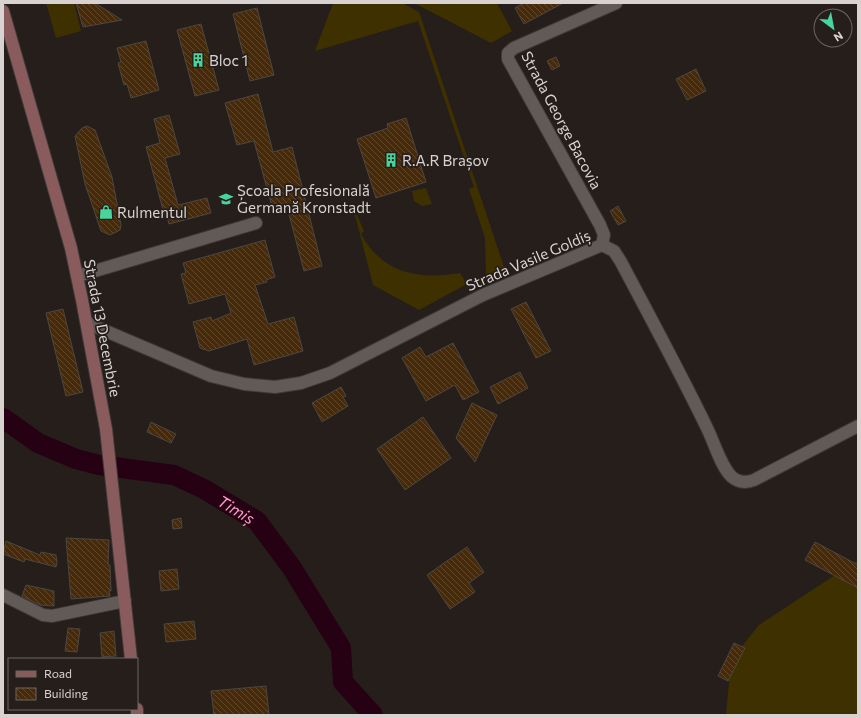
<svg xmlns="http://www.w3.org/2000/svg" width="861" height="718" viewBox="0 0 861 718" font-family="Commissioner,sans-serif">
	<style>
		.grass { fill: #3f3000 }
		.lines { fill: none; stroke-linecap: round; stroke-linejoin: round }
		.river { stroke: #260013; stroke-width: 20 }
		.building { fill: url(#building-back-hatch); stroke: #4d4741 }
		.minor-casing { stroke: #3e3937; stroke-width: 14 }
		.secondary-casing { stroke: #3e3937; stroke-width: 14 }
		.minor { stroke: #625a56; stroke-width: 12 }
		.secondary { stroke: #895b5d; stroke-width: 12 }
		.labels { text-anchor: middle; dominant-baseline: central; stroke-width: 3.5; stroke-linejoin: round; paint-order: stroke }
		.poi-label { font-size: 15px; fill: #d8d3d1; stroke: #251e1b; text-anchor: start }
		.street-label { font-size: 15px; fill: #d8d3d1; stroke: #251e1b }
		.water-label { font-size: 16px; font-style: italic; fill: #fe9ac7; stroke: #251e1b }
	</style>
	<defs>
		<pattern id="building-back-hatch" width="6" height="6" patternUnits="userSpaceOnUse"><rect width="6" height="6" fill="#462a0a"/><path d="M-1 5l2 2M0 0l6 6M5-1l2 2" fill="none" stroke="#60482d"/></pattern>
	</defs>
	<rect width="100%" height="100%" fill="#251e1b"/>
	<g class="grass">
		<path d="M 46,3 L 74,3 L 81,31 L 56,38 Z"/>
		<path d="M 333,3 L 402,3 L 419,12 L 504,267 L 486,276 L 485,238 L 469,189 L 474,187 L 418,21 L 315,51 Z"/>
		<path d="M 414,3 L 497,3 L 512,31 L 491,43 Z"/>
		<path d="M 426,188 L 432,204 L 422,206 L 414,201 L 412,191 Z"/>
		<path d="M 355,215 L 357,215 L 364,231 L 361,234 C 383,274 419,280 460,273 L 467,284 L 419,310 L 373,285 Z"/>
		<path d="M 858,560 L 858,715 L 726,715 L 731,660 L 759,625 Z"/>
	</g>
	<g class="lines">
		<path class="river" id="s1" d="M 3,418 L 38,443 L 76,459 L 99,465 L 174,475 L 204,489 L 257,521 L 292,568 L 341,648 L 343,682 L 373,715"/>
	</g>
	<g class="building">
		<path d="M 76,3 L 95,3 L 122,20 L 83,27 Z"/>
		<path d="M 524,3 L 563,3 L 524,24 L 515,8 Z"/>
		<path d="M 257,8 L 274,75 L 250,81 L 233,14 Z"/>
		<path d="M 201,24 L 219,90 L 195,96 L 177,30 Z"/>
		<path d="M 146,41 L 159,90 L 131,98 L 127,84 L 124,85 L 118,63 L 121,62 L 117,48 Z"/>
		<path d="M 556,57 L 560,66 L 552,70 L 547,61 Z"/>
		<path d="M 696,69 L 706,91 L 687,100 L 676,79 Z"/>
		<path d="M 258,94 L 273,152 L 292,147 L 322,266 L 304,271 L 286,203 L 272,207 L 254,141 L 237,145 L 225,103 Z"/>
		<path d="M 169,115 L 180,154 L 165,158 L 178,205 L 207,198 L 211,213 L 169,224 L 167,216 L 165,217 L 146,147 L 160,143 L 154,119 Z"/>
		<path d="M 406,118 L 426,182 L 376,198 L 357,139 L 388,128 L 387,124 Z"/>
		<path d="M 87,126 L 95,130 L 112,177 L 121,225 L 120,230 L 110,235 L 101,231 L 85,184 L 75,136 L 82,128 Z"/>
		<path d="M 618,206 L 626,221 L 618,225 L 610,211 Z"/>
		<path d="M 265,240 L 275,277 L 266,280 L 267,282 L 255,285 L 268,324 L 294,317 L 303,351 L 254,365 L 247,339 L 209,351 L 200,348 L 193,322 L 211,317 L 212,321 L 231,313 L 225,294 L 189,304 L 181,274 L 186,273 L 183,263 Z"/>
		<path d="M 526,302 L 551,351 L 536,358 L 511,309 Z"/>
		<path d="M 63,309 L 83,392 L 66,396 L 46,313 Z"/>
		<path d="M 453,343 L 479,392 L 463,400 L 455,385 L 426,401 L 402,358 L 420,347 L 426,357 Z"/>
		<path d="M 520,372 L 528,388 L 498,404 L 490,387 Z"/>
		<path d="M 341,387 L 346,396 L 343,397 L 348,406 L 322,422 L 312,403 Z"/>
		<path d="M 472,403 L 497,415 L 475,462 L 456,438 Z"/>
		<path d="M 423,417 L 451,458 L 405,490 L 377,449 Z"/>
		<path d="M 151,422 L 176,434 L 171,443 L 147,432 Z"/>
		<path d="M 181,518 L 182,528 L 173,529 L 172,520 Z"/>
		<path d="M 66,538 L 109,540 L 108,565 L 110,565 L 111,591 L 109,591 L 110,596 L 71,599 Z"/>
		<path d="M 6,541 L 40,555 L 41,552 L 56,555 L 57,562 L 56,567 L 25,559 L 24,562 L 3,554 Z"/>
		<path d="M 815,542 L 858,565 L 858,588 L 805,560 Z"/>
		<path d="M 467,547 L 484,572 L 469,583 L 475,592 L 450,609 L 427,575 Z"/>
		<path d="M 177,569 L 179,589 L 161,591 L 159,571 Z"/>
		<path d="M 26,585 L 54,591 L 54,606 L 40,605 L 22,596 Z"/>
		<path d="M 194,621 L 196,639 L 166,642 L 164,624 Z"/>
		<path d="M 68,628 L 80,629 L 77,652 L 65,651 Z"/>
		<path d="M 114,631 L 116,656 L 102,657 L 100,633 Z"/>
		<path d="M 734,643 L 745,648 L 728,681 L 718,676 Z"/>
		<path d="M 266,686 L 269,715 L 214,715 L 211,691 Z"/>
	</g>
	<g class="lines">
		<defs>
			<g id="minor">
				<path d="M 602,245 L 614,251 L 621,262 C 650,317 680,372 707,428 C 714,442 721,467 732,477 C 739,483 746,483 754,480 L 858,426"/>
				<path d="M 602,245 L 604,235 L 600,225 L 508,59 L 508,53 L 514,48 L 616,3"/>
				<path d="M 78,276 L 256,223"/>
				<path d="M 87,323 L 211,376 L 244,384 L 275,387 L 301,383 L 330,373 L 483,295 L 602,245"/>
				<path d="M 3,595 L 43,615 L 52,616 L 125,601"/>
			</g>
			<g id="secondary">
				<path d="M 3,11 L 71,248 L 82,300 L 106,429 L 131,659"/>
				<path d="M 137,709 L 137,715"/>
			</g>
		</defs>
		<use href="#minor" class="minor-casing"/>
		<use href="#secondary" class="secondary-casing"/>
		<use href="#minor" class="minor"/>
		<use href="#secondary" class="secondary"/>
	</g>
	<defs>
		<symbol id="building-bare" viewBox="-9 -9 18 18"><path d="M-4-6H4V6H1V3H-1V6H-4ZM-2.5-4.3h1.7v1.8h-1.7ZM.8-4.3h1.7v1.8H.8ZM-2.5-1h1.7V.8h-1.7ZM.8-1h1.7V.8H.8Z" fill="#49d49d" stroke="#251e1b" stroke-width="2.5" paint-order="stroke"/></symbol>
		<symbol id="university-bare" viewBox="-9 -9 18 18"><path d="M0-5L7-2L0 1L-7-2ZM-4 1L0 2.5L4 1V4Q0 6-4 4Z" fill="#49d49d" stroke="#251e1b" stroke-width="2.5" paint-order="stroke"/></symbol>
		<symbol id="shop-bare" viewBox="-9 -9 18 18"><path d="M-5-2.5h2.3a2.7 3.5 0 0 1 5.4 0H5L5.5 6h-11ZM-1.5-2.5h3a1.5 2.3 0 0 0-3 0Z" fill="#49d49d" stroke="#251e1b" stroke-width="2.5" paint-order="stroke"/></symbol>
	</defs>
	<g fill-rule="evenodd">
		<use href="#building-bare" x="188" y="50" width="20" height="20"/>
		<use href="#building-bare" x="381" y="150" width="20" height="20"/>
		<use href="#university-bare" x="216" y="189" width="20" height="20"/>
		<use href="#shop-bare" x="96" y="202" width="20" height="20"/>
	</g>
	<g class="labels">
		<g class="poi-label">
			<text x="209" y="60">Bloc 1</text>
			<text x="402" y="160">R.A.R Brașov</text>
			<text x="237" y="190">Școala Profesională<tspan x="237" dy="17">Germană Kronstadt</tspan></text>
			<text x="117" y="212">Rulmentul</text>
		</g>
		<g class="street-label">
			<text transform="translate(562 120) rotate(62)">Strada George Bacovia</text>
			<text transform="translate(528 260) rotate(-23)">Strada Vasile Goldiș</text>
			<text transform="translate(103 328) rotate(79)">Strada 13 Decembrie</text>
		</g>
		<g class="water-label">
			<text stroke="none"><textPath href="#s1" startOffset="255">Timiș</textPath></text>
		</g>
	</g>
	<rect width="861" height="718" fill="none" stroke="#d8d3d1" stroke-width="8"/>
	<rect x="8" y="658" width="130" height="52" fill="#251e1b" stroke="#6d6664"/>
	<rect x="16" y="671" width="20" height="6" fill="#895b5d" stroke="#6d6664"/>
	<text x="44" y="678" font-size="12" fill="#d8d3d1">Road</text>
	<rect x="16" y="688" width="20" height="12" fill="url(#building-back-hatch)" stroke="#6d6664"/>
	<text x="44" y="698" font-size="12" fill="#d8d3d1">Building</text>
	<g transform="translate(833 28) rotate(148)"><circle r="19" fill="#251e1b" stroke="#6d6664"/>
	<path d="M0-3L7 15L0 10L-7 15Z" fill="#49d49d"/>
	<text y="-6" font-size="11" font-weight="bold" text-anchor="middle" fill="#d8d3d1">N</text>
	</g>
</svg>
